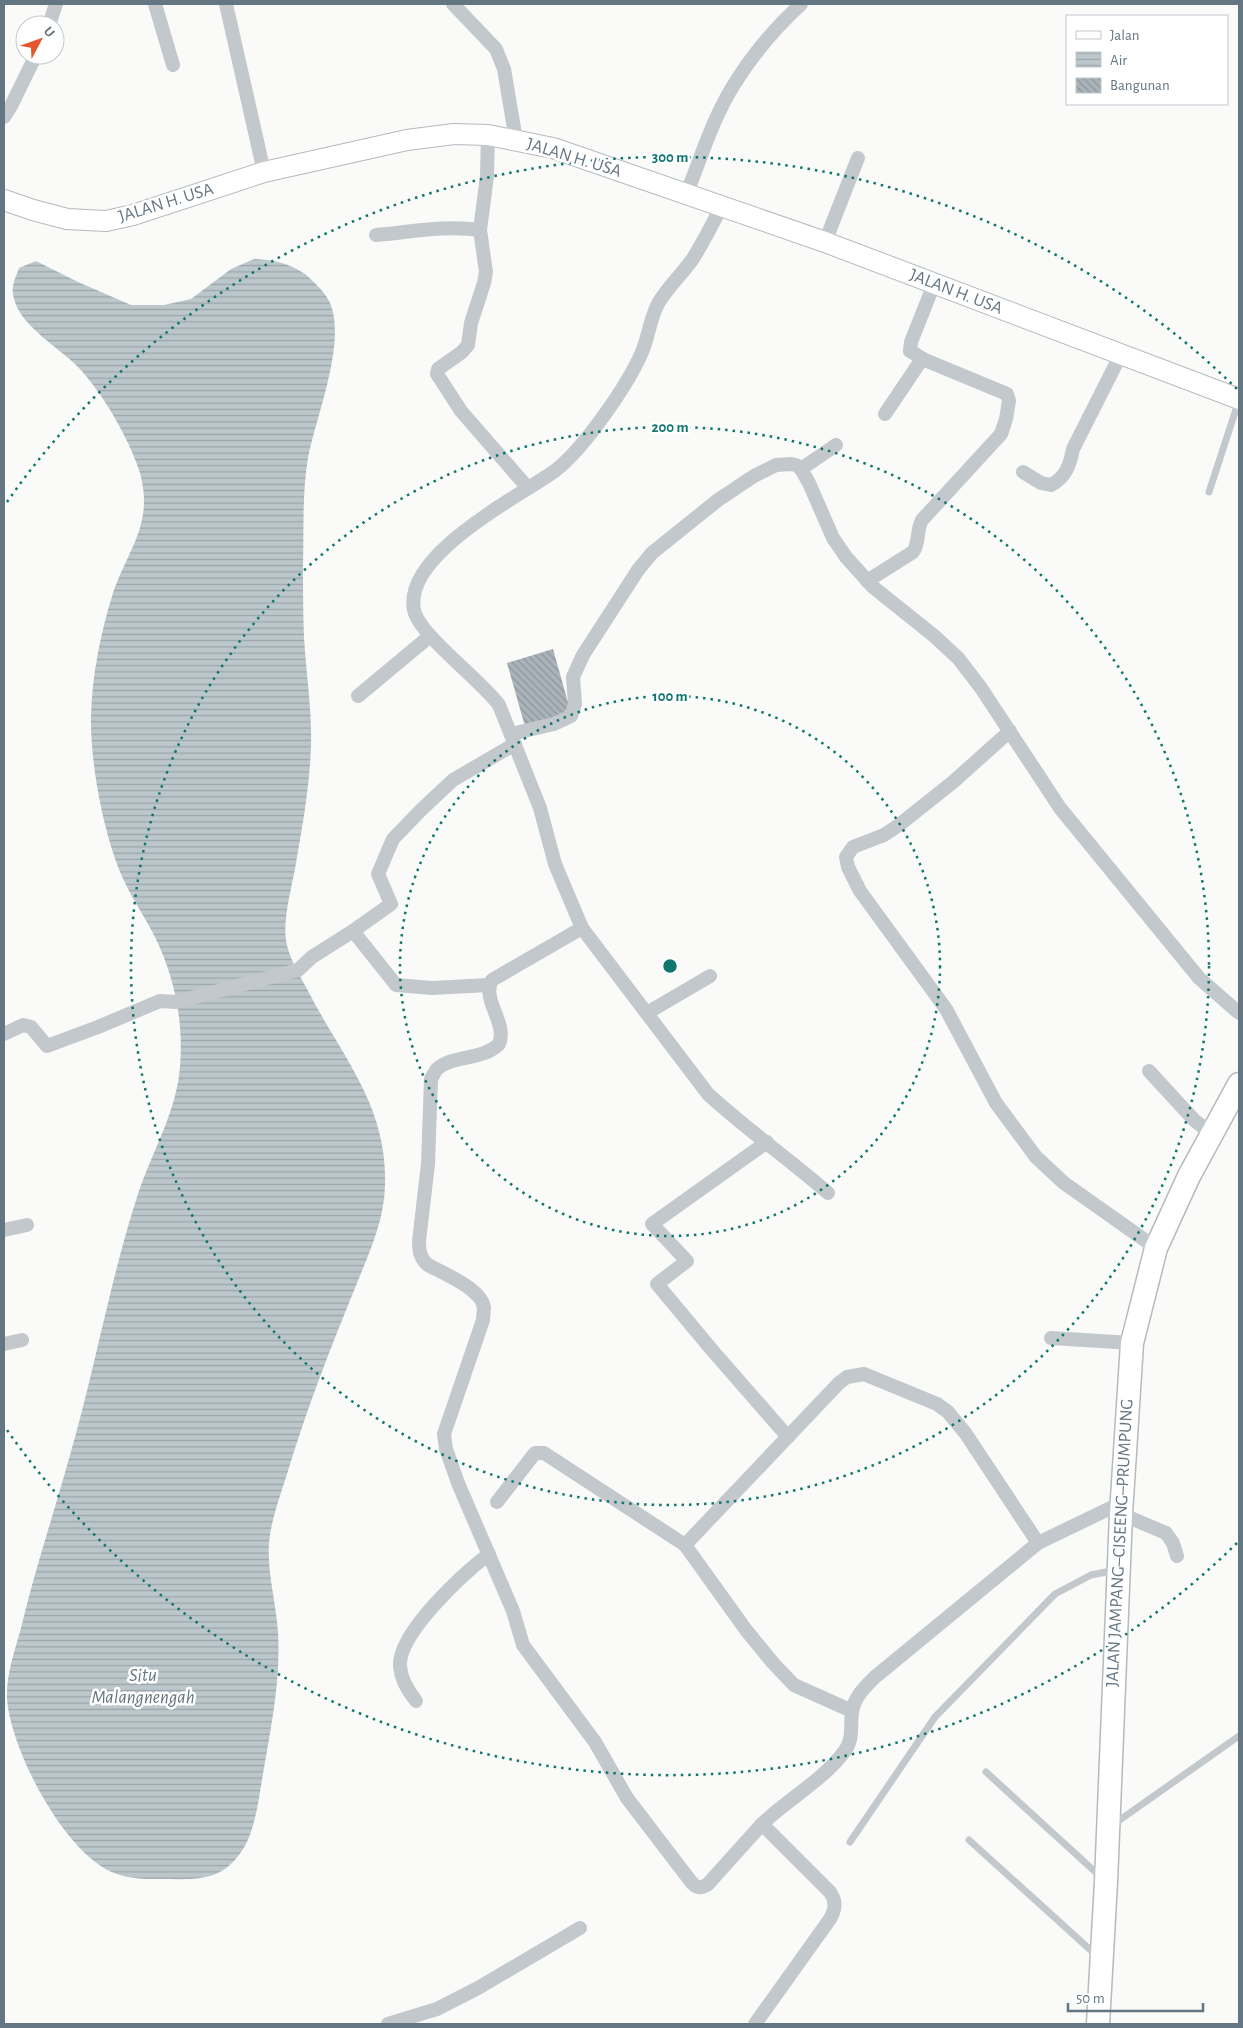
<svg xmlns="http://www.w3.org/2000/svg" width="1243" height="2028" viewBox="0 0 1243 2028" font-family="'Alegreya Sans',sans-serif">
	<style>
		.water { fill: url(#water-rules) }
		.building { fill: url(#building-back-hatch) }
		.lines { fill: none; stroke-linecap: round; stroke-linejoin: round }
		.secondary-casing { stroke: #b3babf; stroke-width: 22 }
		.primary-casing { stroke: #b5babe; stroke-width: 25 }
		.lane { stroke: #c3c8cc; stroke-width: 7 }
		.street { stroke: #c3c8cc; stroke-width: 14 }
		.secondary { stroke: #fff; stroke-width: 20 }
		.primary { stroke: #fff; stroke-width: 22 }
		.ring { fill: none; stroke: #0f766e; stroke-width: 2.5; stroke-dasharray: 2.5 5 }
		.labels { text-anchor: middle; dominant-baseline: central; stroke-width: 5; stroke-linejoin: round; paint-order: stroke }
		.street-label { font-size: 18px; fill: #657683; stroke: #fff }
		.water-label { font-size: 19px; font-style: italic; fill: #60757c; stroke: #fff }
		.centre { fill: #0f766e; stroke: #fff; stroke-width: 2.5 }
		.ring-label { font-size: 15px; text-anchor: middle; font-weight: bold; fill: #0f766e; stroke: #fff; stroke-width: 5; stroke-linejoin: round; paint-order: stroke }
	</style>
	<defs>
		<pattern id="water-rules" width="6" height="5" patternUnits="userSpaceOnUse" patternTransform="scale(1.25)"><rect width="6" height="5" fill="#bbc7cb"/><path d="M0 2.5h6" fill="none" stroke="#9ca6aa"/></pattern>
		<pattern id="building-back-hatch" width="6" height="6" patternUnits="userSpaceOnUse" patternTransform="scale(1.25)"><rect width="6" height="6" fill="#aab3b9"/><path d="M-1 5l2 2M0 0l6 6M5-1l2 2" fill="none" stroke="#8e969c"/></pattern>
	</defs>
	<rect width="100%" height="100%" fill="#fafaf8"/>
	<path class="water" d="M 254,259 C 274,260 289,263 305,274 C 313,281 324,291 329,301 C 348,339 316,416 308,458 C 302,493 304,530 303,565 C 303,589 303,613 304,637 C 306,673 312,708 311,744 C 310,786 302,828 295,869 C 291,889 283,920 286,940 C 288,956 299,974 307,989 C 341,1056 388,1105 385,1186 C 384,1223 368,1255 355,1288 C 330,1349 306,1411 287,1474 C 280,1496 271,1520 269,1543 C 267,1573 276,1602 278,1632 C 281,1680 271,1727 263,1774 C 259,1797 256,1824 246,1844 C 227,1878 205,1880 170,1879 C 153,1879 133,1880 117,1874 C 66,1858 10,1749 7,1698 C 6,1675 15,1650 21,1628 C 35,1569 54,1513 70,1455 C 95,1369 110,1280 138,1194 C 151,1155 173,1118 179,1076 C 185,1028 176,980 155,937 C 144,915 130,896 121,874 C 103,831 90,762 91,716 C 92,675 101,631 113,593 C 128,549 154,524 140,473 C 130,440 101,390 77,366 C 59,348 23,327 15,302 C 10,288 14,282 19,268 L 36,261 L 78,282 L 131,305 L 164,305 L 191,299 L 231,269 Z"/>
	<path class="building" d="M 553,649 L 569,706 L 566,715 L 526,730 L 507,663 Z"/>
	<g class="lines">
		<defs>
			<path id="secondary" d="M 4,200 L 33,210 L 67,219 L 106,221 L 133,215 L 264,172 L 407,140 L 454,134 L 488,135 L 553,148 L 825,242 L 1239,399"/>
			<path id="primary" d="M 1098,2024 L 1106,1882 L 1121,1514 L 1132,1343 L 1156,1248 L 1189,1176 L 1239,1084"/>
		</defs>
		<use href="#secondary" class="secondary-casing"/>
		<use href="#primary" class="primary-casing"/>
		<g class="lane">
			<path d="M 1209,492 L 1239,400"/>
			<path d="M 986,1772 L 1102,1878"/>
			<path d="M 1114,1824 L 1239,1736"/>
			<path d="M 969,1840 L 1096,1955"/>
			<path d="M 850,1842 L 935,1717 L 1055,1594 L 1091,1575 L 1116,1570"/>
		</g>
		<g class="street">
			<path d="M 155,4 L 173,65"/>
			<path d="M 226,4 L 264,172"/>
			<path d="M 453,4 L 496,49 L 504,69 L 516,140"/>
			<path d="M 49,25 L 56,4"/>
			<path d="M 4,117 L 11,106 L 36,55"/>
			<path d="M 686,195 C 701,158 713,117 735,83 C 753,54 776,27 801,4"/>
			<path d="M 721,207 C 712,225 703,243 692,260 C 681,275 668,287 659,302 C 650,317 649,336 642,352 C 628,385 584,448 556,470 C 519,497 403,554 414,610 C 419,635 480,679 499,705 L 540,808 L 555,864 L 582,928 L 708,1094 C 746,1129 789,1159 828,1193"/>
			<path d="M 480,230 L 486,272 L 484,283 L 471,323 L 468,345 L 462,352 L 438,369 L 437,374 L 461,411 L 528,488"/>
			<path d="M 376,235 C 411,232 445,225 480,230 L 487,176 L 488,135"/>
			<path d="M 825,242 L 858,158"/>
			<path d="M 885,414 L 922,359"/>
			<path d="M 801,469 L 836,445"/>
			<path d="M 1023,472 L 1041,483 L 1051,485 C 1066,477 1070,465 1073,449 L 1121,354"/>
			<path d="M 867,581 L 913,552 C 920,542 916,531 922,520 L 1001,434 L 1006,419 L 1009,401 L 1007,394 L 925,360 L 910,351 L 911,342 L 934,284"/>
			<path d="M 358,696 L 430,636"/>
			<path d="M 1010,731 L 953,782 L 899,825 L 884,835 L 853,847 L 846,857 L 848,867 L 860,891 L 946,1009 L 996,1103 L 1036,1157 L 1064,1183 L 1156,1248"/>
			<path d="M 511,734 L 554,724 L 571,716 L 575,704 L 573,677 L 583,655 L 638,570 L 652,553 L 718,500 L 754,476 L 776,465 L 791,464 L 796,465 L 801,469 L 809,483 L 833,538 L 846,557 L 873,587 L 933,635 L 958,658 L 981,688 L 1060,808 L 1199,978 L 1239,1013"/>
			<path d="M 582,928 L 492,980 C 481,1000 508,1023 499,1044 C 482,1061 454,1054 437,1069 C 435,1071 433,1076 431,1079 L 428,1164 L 419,1241 C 419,1251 420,1258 428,1265 C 443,1273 482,1289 484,1308 C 484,1311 483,1316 483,1320 L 444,1434 L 446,1449 L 458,1483 L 513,1611 L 523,1645 L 595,1742 L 627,1798 L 692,1883 C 697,1888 701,1889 708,1884 L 762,1824"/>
			<path d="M 353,931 L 391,904 L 378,874 L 393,839 L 421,810 L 453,780 L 515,744"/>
			<path d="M 647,1013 L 710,976"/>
			<path d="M 4,1034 L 23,1025 L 31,1027 L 47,1046 L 98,1027 L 160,1001 L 176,1002 L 298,970 L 312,957 L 353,931 L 396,985 L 432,988 L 489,985"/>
			<path d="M 1149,1071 L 1194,1120 L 1212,1134"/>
			<path d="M 767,1142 L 652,1224 L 687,1261 L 657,1284 L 712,1350 L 788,1437"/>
			<path d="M 4,1230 L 27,1225"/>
			<path d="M 1051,1338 L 1132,1343"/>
			<path d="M 4,1344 L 22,1340"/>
			<path d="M 497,1502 L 535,1453 L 544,1453 L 685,1545 L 746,1630 L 773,1663 L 794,1685 L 852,1711"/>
			<path d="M 1121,1514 L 1166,1533 L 1173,1543 L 1177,1556"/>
			<path d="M 685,1545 L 839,1383 L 847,1377 L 864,1374 L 937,1404 L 948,1412 L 966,1434 L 1038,1543"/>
			<path d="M 416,1701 C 408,1691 401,1680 400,1666 C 398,1633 464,1573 489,1554"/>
			<path d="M 388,2024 L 437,2009 L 478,1988 L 580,1928"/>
			<path d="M 755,2024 L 830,1919 C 835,1910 837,1902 830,1892 L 762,1824 C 788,1799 822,1781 844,1752 C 854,1739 850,1727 852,1712 C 854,1697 866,1686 875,1677 L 1038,1543 L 1121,1503"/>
		</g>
		<use href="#secondary" class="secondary"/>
		<use href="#primary" class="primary"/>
	</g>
	<g class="ring">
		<circle cx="670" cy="966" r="270"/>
		<circle cx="670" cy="966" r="539"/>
		<path d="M1237 1543A809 809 0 0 1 7 1430M7 502A809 809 0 0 1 1237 389"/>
	</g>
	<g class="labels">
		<g class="street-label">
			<text transform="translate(574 158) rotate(17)">JALAN H. USA</text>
			<text transform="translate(166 203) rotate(-17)">JALAN H. USA</text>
			<text transform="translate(956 292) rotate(21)">JALAN H. USA</text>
			<text transform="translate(1120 1543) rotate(-87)">JALAN JAMPANG–CISEENG–PRUMPUNG</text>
		</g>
		<g class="water-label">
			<text x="143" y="1675">Situ<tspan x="143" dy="22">Malangnengah</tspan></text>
		</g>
	</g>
	<circle cx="670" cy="966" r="8" class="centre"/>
	<g class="ring-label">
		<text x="670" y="162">300 m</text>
		<text x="670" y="432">200 m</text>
		<text x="670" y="701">100 m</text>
	</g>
	<rect width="1243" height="2028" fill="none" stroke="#657683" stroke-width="10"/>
	<rect x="1066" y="15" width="162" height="90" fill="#ffffff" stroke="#c1c8cd"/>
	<rect x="1076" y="31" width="25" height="8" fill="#ffffff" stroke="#c1c8cd"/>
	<text x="1110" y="40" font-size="15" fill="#657683">Jalan</text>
	<rect x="1076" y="52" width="25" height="15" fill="url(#water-rules)" stroke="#c1c8cd"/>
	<text x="1110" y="65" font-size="15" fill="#657683">Air</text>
	<rect x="1076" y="78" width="25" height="15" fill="url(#building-back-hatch)" stroke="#c1c8cd"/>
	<text x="1110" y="90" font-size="15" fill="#657683">Bangunan</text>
	<g transform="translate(40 40) rotate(49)"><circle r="24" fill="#ffffff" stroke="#c1c8cd"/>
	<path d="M0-4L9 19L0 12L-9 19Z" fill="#e4572e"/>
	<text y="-8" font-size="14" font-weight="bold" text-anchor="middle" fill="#657683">U</text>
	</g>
	<path d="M1068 2003v8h135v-8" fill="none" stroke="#657683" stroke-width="2.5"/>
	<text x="1076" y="2003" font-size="15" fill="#657683" stroke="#ffffff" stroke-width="4" paint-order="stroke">50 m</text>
</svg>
